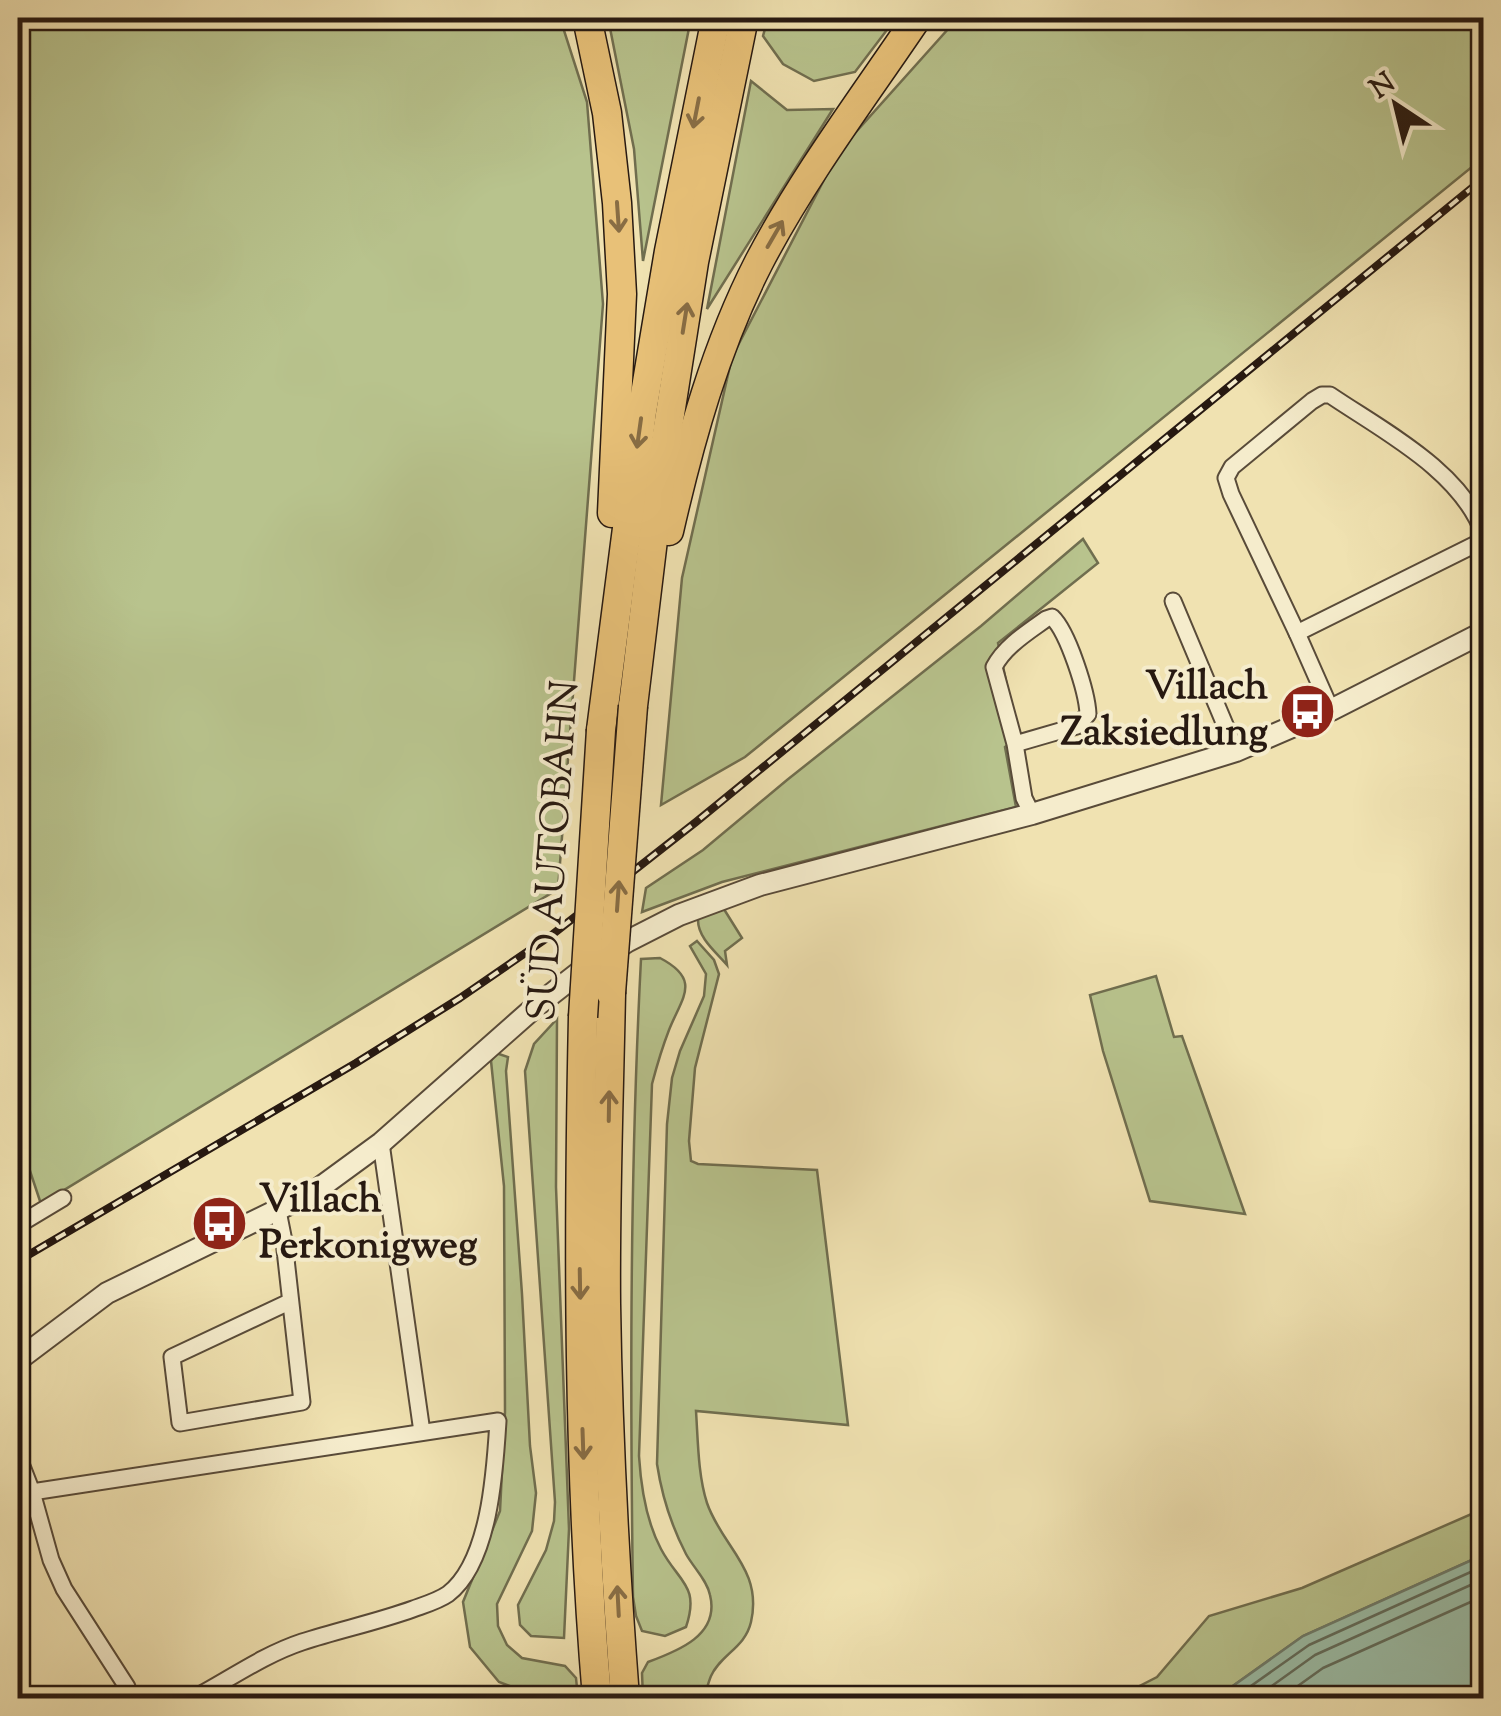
<svg xmlns="http://www.w3.org/2000/svg" width="1501" height="1716" viewBox="0 0 1501 1716" font-family="'Sorts Mill Goudy',serif">
	<style>
		.green { fill: #b8c38d; stroke: #706e4f; stroke-width: 2.5 }
		.water { fill: #9bbea8; stroke: #6d7c6c; stroke-width: 2.5 }
		.lines { fill: none; stroke-linecap: round; stroke-linejoin: round }
		.shore { stroke: #616c5c; stroke-width: 2.5 }
		.minor-casing { stroke: #594b39; stroke-width: 19 }
		.tertiary-casing { stroke: #594b39; stroke-width: 24 }
		.motorway-casing { stroke: #271911; stroke-width: 31 }
		.minor { stroke: #f5eccc; stroke-width: 15 }
		.tertiary { stroke: #f5eccc; stroke-width: 20 }
		.motorway { stroke: #e8c178; stroke-width: 28 }
		.rail-casing { stroke: #271911; stroke-width: 8 }
		.rail { stroke: #f5eccc; stroke-width: 4; stroke-dasharray: 11; stroke-linecap: butt }
		.motorway-bridge-casing { stroke: #271911; stroke-width: 31; stroke-linecap: butt }
		.motorway-bridge { stroke: #e8c178; stroke-width: 28 }
		.oneway { stroke: #886d44 }
		.labels { text-anchor: middle; dominant-baseline: central; stroke-width: 8; stroke-linejoin: round; paint-order: stroke }
		.poi-label { font-size: 40px; font-weight: bold; fill: #271911; stroke: #f5eccc; text-anchor: end }
		.street-label { font-size: 40px; fill: #271911; stroke: #f5eccc }
	</style>
	<rect width="100%" height="100%" fill="#f0e2b1"/>
	<filter id="stains"><feTurbulence type="fractalNoise" baseFrequency=".002" numOctaves="4"/><feColorMatrix values="0 0 0 0 .2 0 0 0 0 .09 0 0 0 0 .02 0 0 0 .5 -.17"/></filter>
	<radialGradient id="worn" r=".72"><stop offset=".6" stop-color="#630" stop-opacity="0"/><stop offset="1" stop-color="#630" stop-opacity=".3"/></radialGradient>
	<g class="green">
		<path d="M 18,18 L 560,18 L 587,102 L 603,304 L 558,889 L 41,1204 L 18,1135 Z"/>
		<path d="M 608,18 L 691,18 L 643,261 L 634,149 Z"/>
		<path d="M 768,18 L 896,18 L 855,72 L 814,81 L 783,64 L 763,36 Z"/>
		<path d="M 958,18 L 1483,18 L 1483,158 L 745,757 L 661,805 L 682,578 L 732,357 L 839,151 Z"/>
		<path d="M 751,81 L 787,110 L 833,109 L 707,309 Z"/>
		<path d="M 1083,539 L 1098,563 L 998,643 L 1018,737 L 1005,747 L 1016,807 L 722,882 L 642,912 L 646,888 L 703,850 L 787,780 L 981,626 Z"/>
		<path d="M 722,906 L 742,938 L 725,951 L 727,965 C 716,952 698,938 698,920 L 706,911 Z"/>
		<path d="M 697,941 L 714,960 L 719,974 L 695,1068 L 689,1141 L 691,1161 L 698,1164 L 817,1170 L 848,1425 L 696,1411 C 698,1441 698,1475 707,1503 C 722,1547 763,1569 751,1622 C 745,1648 721,1654 711,1676 C 708,1683 706,1692 704,1698 L 643,1698 L 642,1673 L 648,1662 C 678,1651 720,1635 710,1595 C 707,1580 693,1567 686,1554 C 671,1525 662,1497 657,1464 L 667,1124 L 672,1078 L 680,1051 L 704,996 L 706,974 L 690,946 Z"/>
		<path d="M 660,958 C 702,980 682,997 669,1030 C 662,1048 657,1065 652,1084 L 639,1456 C 641,1488 646,1521 661,1549 C 679,1583 700,1585 686,1627 L 665,1636 L 642,1631 L 636,1616 L 633,1597 C 630,1385 630,1172 641,959 Z"/>
		<path d="M 1156,976 L 1174,1037 L 1182,1036 L 1245,1214 L 1150,1201 L 1103,1051 L 1090,995 Z"/>
		<path d="M 557,1019 L 556,1187 L 569,1529 L 564,1638 L 531,1636 L 520,1625 L 518,1605 L 546,1550 L 554,1521 L 555,1502 L 525,1071 L 534,1044 Z"/>
		<path d="M 496,1053 L 508,1057 L 506,1071 L 522,1294 L 530,1446 L 536,1493 L 532,1531 L 497,1604 L 498,1626 L 507,1645 L 522,1658 L 565,1666 L 576,1678 L 578,1698 L 526,1698 L 523,1691 L 499,1682 L 470,1647 L 463,1602 L 500,1511 L 505,1412 L 504,1186 L 491,1061 Z"/>
		<path d="M 1483,1509 L 1483,1555 L 1303,1636 L 1216,1698 L 1116,1698 L 1157,1677 L 1209,1616 L 1302,1588 Z"/>
	</g>
	<path class="water" d="M 1483,1555 L 1483,1698 L 1216,1698 L 1303,1636 Z"/>
	<g class="lines">
		<g class="shore">
			<path d="M 1234,1698 L 1309,1645 L 1484,1566"/>
			<path d="M 1255,1698 L 1315,1655 L 1484,1579"/>
			<path d="M 1281,1698 L 1323,1668 L 1484,1596"/>
		</g>
		<defs>
			<g id="minor">
				<path d="M 1173,601 L 1236,751"/>
				<path d="M 1297,633 L 1484,540"/>
				<path d="M 1331,710 L 1297,633 L 1231,494 L 1226,478 L 1232,467 L 1312,401 L 1322,395 L 1330,395 C 1383,431 1462,471 1484,535"/>
				<path d="M 1015,744 L 994,667 C 1005,646 1028,632 1046,619 L 1052,617 C 1068,632 1087,692 1088,714 L 1077,726 L 1015,744 L 1024,798 L 1032,814"/>
				<path d="M 381,1143 L 422,1432"/>
				<path d="M 278,1211 L 284,1241 L 302,1402 L 180,1423 L 172,1357 L 289,1302"/>
				<path d="M 18,1225 L 63,1198"/>
				<path d="M 18,1456 L 32,1492 L 51,1560 L 64,1589 L 127,1687 L 129,1698"/>
				<path d="M 32,1492 L 498,1421 C 495,1470 490,1562 448,1594 C 438,1601 424,1605 413,1609 C 377,1622 339,1630 302,1642 C 263,1655 230,1679 194,1698"/>
			</g>
			<path id="tertiary" d="M 18,1360 L 107,1293 L 314,1192 L 381,1143 L 535,1007 L 581,971 L 628,941 L 679,915 L 760,885 L 1032,814 L 1236,751 L 1331,710 L 1484,632"/>
			<g id="motorway">
				<path d="M 587,18 L 607,113 L 617,203 L 622,294 L 612,513"/>
				<path d="M 669,531 C 690,439 716,346 759,262 C 804,176 863,98 917,18"/>
				<path d="M 633,706 L 662,465 L 694,262 L 744,18"/>
				<path d="M 601,730 L 642,412 L 669,251 L 716,18"/>
				<path d="M 611,993 C 609,1097 605,1201 606,1304 C 608,1436 615,1567 625,1698"/>
				<path d="M 583,1017 C 578,1244 578,1472 597,1698"/>
			</g>
		</defs>
		<use href="#minor" class="minor-casing"/>
		<use href="#tertiary" class="tertiary-casing"/>
		<use href="#motorway" class="motorway-casing"/>
		<use href="#minor" class="minor"/>
		<use href="#tertiary" class="tertiary"/>
		<use href="#motorway" class="motorway"/>
		<defs>
			<path id="rail" d="M 18,1261 L 356,1063 L 460,998 L 553,934 L 696,822 L 1484,178"/>
		</defs>
		<use href="#rail" class="rail-casing"/>
		<use href="#rail" class="rail"/>
		<defs>
			<g id="motorway-bridge">
				<path d="M 611,993 L 633,706"/>
				<path d="M 583,1017 L 601,730"/>
			</g>
		</defs>
		<use href="#motorway-bridge" class="motorway-bridge-casing"/>
		<use href="#motorway-bridge" class="motorway-bridge"/>
	</g>
	<defs><path id="oneway-shaft" d="M-6 0H5M1.5-3L5.5 0L1.5 3" fill="none" stroke-width="1.6" stroke-linecap="round" stroke-linejoin="round" transform="scale(2.5)"/></defs>
	<g class="oneway">
		<use href="#oneway-shaft" transform="translate(696 113) rotate(101)"/>
		<use href="#oneway-shaft" transform="translate(618 217) rotate(86)"/>
		<use href="#oneway-shaft" transform="translate(775 234) rotate(-60)"/>
		<use href="#oneway-shaft" transform="translate(685 318) rotate(-81)"/>
		<use href="#oneway-shaft" transform="translate(639 433) rotate(98)"/>
		<use href="#oneway-shaft" transform="translate(618 896) rotate(-86)"/>
		<use href="#oneway-shaft" transform="translate(609 1106) rotate(-89)"/>
		<use href="#oneway-shaft" transform="translate(580 1284) rotate(89)"/>
		<use href="#oneway-shaft" transform="translate(583 1444) rotate(88)"/>
		<use href="#oneway-shaft" transform="translate(618 1601) rotate(-93)"/>
	</g>
	<defs>
		<symbol id="bus-disc" viewBox="-11 -11 22 22"><circle r="9.5" fill="#8f2418" stroke="#f5eccc"/><path d="M-5-6H5V4H4V6H2V4H-2V6H-4V4H-5ZM-3.5-4V0h7V-4ZM-3.5 1.2v1.5H-2V1.2ZM2 1.2v1.5H3.5V1.2Z" fill="#fff"/></symbol>
	</defs>
	<g fill-rule="evenodd">
		<use href="#bus-disc" x="1276" y="680" width="63" height="63"/>
		<use href="#bus-disc" x="188" y="1192" width="63" height="63"/>
	</g>
	<g class="labels">
		<g class="poi-label">
			<text x="1268" y="688">Villach<tspan x="1268" dy="46">Zaksiedlung</tspan></text>
			<text x="259" y="1201" text-anchor="start">Villach<tspan x="259" dy="46">Perkonigweg</tspan></text>
		</g>
		<g class="street-label">
			<text transform="translate(556 851) rotate(-86)">SÜD AUTOBAHN</text>
		</g>
	</g>
	<rect width="1501" height="1716" fill="none" stroke="#f0e2b1" stroke-width="60"/>
	<rect x="20" y="20" width="1461" height="1676" fill="none" stroke="#271911" stroke-width="5"/>
	<rect x="30" y="30" width="1441" height="1656" fill="none" stroke="#271911" stroke-width="2.5"/>
	<g transform="translate(1396 105) rotate(325)" stroke="#f5eccc" stroke-width="8" paint-order="stroke">
	<path d="M0-8L18 38L0 25L-18 38Z" fill="#271911"/>
	<text y="-15" font-size="28" font-weight="bold" text-anchor="middle" fill="#271911">N</text>
	</g>
	<rect width="100%" height="100%" filter="url(#stains)"/>
	<rect width="100%" height="100%" fill="url(#worn)"/>
</svg>
